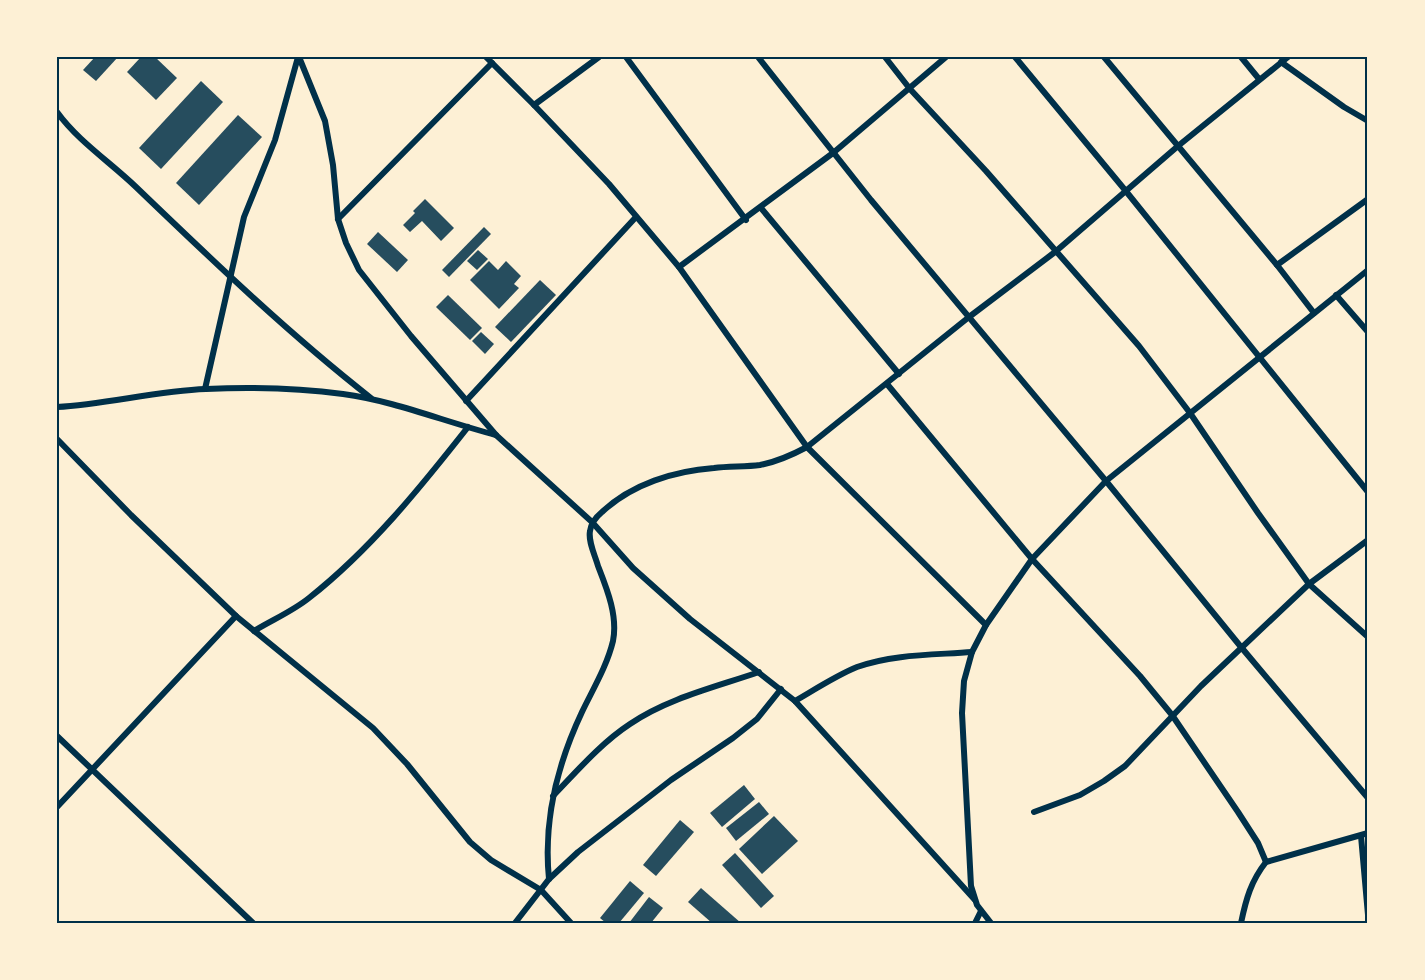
<svg xmlns="http://www.w3.org/2000/svg" width="1425" height="980" viewBox="0 0 1425 980" font-family="Literata,serif">
	<style>
		.building { fill: #264d5e }
		.lines { fill: none; stroke-linecap: round; stroke-linejoin: round }
		.minor { stroke: #003049; stroke-width: 6 }
		.neatline { fill: none; stroke: #003049; stroke-width: 2 }
	</style>
	<rect width="100%" height="100%" fill="#fdf0d5"/>
	<g class="building">
		<path d="M 95,57 L 118,57 L 96,81 L 83,70 Z"/>
		<path d="M 141,57 L 155,57 L 177,78 L 156,100 L 127,72 Z"/>
		<path d="M 201,81 L 223,102 L 161,169 L 139,148 Z"/>
		<path d="M 238,115 L 262,137 L 199,205 L 176,183 Z"/>
		<path d="M 425,199 L 454,228 L 441,241 L 422,221 L 410,232 L 403,225 L 415,213 L 413,211 Z"/>
		<path d="M 484,227 L 491,234 L 449,277 L 442,270 Z"/>
		<path d="M 378,232 L 408,260 L 397,272 L 367,244 Z"/>
		<path d="M 478,250 L 488,259 L 477,270 L 467,261 Z"/>
		<path d="M 489,261 L 498,270 L 506,261 L 521,276 L 514,284 L 519,288 L 499,309 L 470,280 Z"/>
		<path d="M 540,280 L 556,295 L 511,342 L 495,327 Z"/>
		<path d="M 448,295 L 482,328 L 470,340 L 436,307 Z"/>
		<path d="M 481,332 L 494,344 L 485,354 L 472,341 Z"/>
		<path d="M 744,785 L 755,799 L 722,827 L 710,813 Z"/>
		<path d="M 759,802 L 769,814 L 736,841 L 726,828 Z"/>
		<path d="M 774,816 L 798,841 L 762,874 L 739,849 Z"/>
		<path d="M 680,820 L 694,832 L 656,876 L 643,865 Z"/>
		<path d="M 735,853 L 774,896 L 761,908 L 722,865 Z"/>
		<path d="M 630,881 L 644,893 L 619,923 L 606,923 L 600,918 Z"/>
		<path d="M 701,888 L 741,923 L 712,923 L 688,902 Z"/>
		<path d="M 649,897 L 663,908 L 651,923 L 629,923 Z"/>
	</g>
	<g class="lines">
		<g class="minor">
			<path d="M 299,57 L 325,121 L 333,165 L 338,219 L 346,243 L 359,270 L 411,336 L 496,435 L 592,522 L 633,568 L 690,619 L 795,701 L 975,900"/>
			<path d="M 486,57 L 534,105 L 609,184 L 679,267 L 807,447 L 986,625"/>
			<path d="M 626,57 L 746,220"/>
			<path d="M 758,57 L 871,200 L 1106,481 L 1241,647 L 1368,798"/>
			<path d="M 885,57 L 910,89 L 986,171 L 1139,346 L 1190,413 L 1258,513 L 1309,584 L 1368,637"/>
			<path d="M 1015,57 L 1125,190 L 1368,492"/>
			<path d="M 1104,57 L 1277,265 L 1314,313"/>
			<path d="M 1241,57 L 1259,79"/>
			<path d="M 1281,62 L 1344,107 L 1368,121"/>
			<path d="M 534,105 L 599,57"/>
			<path d="M 57,112 C 78,141 110,162 136,187 C 212,260 288,333 371,398"/>
			<path d="M 761,208 L 899,374"/>
			<path d="M 338,219 L 492,63"/>
			<path d="M 1277,265 L 1368,199"/>
			<path d="M 679,267 L 833,153 L 946,57"/>
			<path d="M 1336,295 L 1368,332"/>
			<path d="M 887,384 L 1032,559 L 1140,676 L 1172,715 L 1238,812 L 1258,843 L 1266,862"/>
			<path d="M 205,389 L 244,217 L 275,140 L 298,57"/>
			<path d="M 466,401 L 636,217"/>
			<path d="M 57,407 C 107,404 156,391 206,389 C 251,387 298,388 343,394 C 395,401 445,422 496,435"/>
			<path d="M 57,439 L 131,515 L 236,616 L 373,728 L 407,764 L 470,842 L 491,860 L 541,890 L 571,923"/>
			<path d="M 254,631 C 272,620 293,611 309,598 C 370,550 420,488 468,427"/>
			<path d="M 795,701 C 814,690 837,675 857,667 C 893,654 934,655 972,652"/>
			<path d="M 57,736 L 253,923"/>
			<path d="M 553,796 C 577,771 601,743 630,724 C 668,698 716,687 759,672"/>
			<path d="M 57,807 L 236,616"/>
			<path d="M 1034,812 L 1080,795 L 1104,781 L 1125,766 L 1201,686 L 1309,584 L 1368,540"/>
			<path d="M 1361,836 L 1368,915"/>
			<path d="M 549,879 C 543,820 557,765 582,712 C 593,689 607,666 613,641 C 618,616 607,589 598,566 C 595,555 588,542 590,531 C 591,523 596,517 602,512 C 632,484 674,471 714,468 C 729,466 745,467 760,465 C 776,462 792,455 807,447 L 969,317 L 1055,252 L 1178,146 L 1288,57"/>
			<path d="M 515,923 L 549,879 L 578,852 L 671,780 L 733,738 L 757,719 L 781,689"/>
			<path d="M 975,923 L 981,911"/>
			<path d="M 991,923 L 977,905 L 971,886 L 962,713 L 964,681 L 972,652 L 986,625 L 1032,559 L 1106,481 L 1368,270"/>
			<path d="M 1241,923 C 1246,899 1251,881 1266,862 L 1368,833"/>
		</g>
	</g>
	<rect width="1425" height="980" fill="none" stroke="#fdf0d5" stroke-width="117"/>
	<rect x="58" y="58" width="1308" height="864" class="neatline"/>
</svg>
